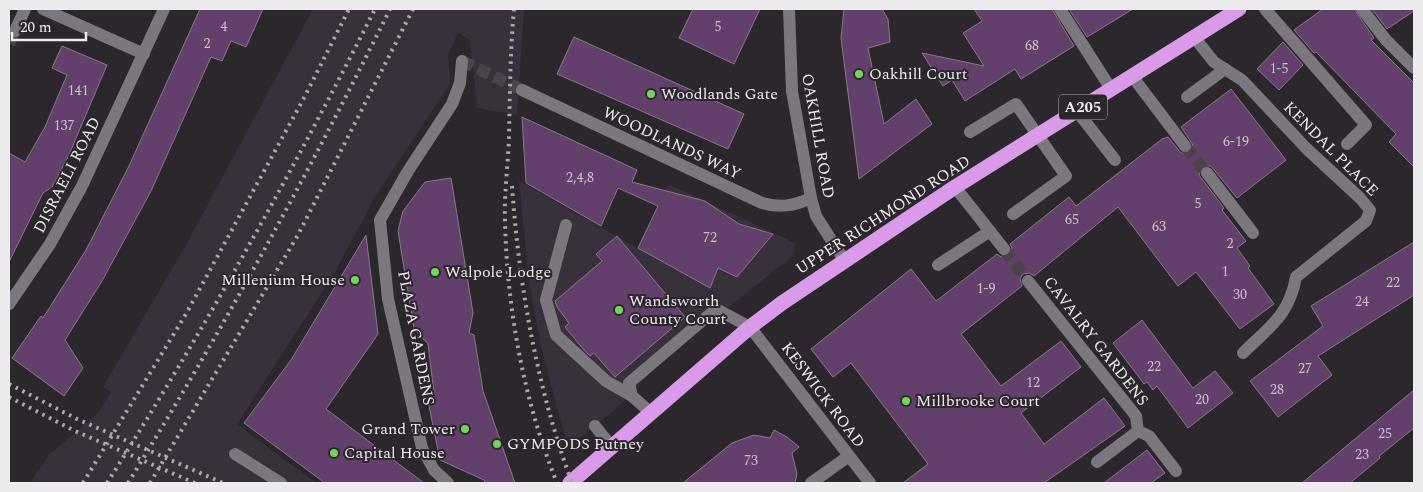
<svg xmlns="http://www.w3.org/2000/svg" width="1423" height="492" viewBox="0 0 1423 492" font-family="Spectral,serif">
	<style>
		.built { fill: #38303b }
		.building { fill: #633f6c; stroke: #837d84 }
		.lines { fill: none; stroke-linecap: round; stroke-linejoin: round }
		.minor-tunnel { stroke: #49444a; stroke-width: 12; stroke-dasharray: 12 6; stroke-linecap: butt }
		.minor { stroke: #7c777e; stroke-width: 12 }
		.highway { stroke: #d99be9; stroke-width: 15 }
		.rail { stroke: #aca8ad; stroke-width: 4; stroke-dasharray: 2.5 5; stroke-linecap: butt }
		.poi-dot { fill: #75d25b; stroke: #2c272d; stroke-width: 2 }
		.labels { text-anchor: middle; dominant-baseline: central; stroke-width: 4; stroke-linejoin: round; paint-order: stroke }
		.number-label { font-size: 14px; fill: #cbc0ce }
		.shield { fill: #2c272d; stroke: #b4b0b5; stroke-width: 1 }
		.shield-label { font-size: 15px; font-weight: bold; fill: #eeebef }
		.poi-label { font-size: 16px; fill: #eeebef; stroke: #2c272d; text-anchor: start }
		.street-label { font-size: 16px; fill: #eeebef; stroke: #2c272d }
	</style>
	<rect width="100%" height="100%" fill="#2c272d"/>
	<g class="built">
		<path d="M 313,9 L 524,9 L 517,115 L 477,108 L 470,40 L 458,33 L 448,55 L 450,84 L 376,195 L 335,272 L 237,424 L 316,483 L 30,483 L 49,455 L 98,413 L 111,392 L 103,387 L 187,243 Z"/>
		<path d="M 519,181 L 648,254 L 668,184 L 795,243 L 793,256 L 663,359 L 621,404 L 568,448 L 541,347 L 529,280 Z"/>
	</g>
	<g class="building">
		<path d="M 200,9 L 263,9 L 246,47 L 231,41 L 222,61 L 211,57 L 151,191 L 102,281 L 65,340 L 83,368 L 64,396 L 12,358 L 41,316 L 43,318 L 86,250 L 129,166 Z"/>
		<path d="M 693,9 L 760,9 L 734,64 L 679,38 Z"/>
		<path d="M 844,9 L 882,9 L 888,19 L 890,42 L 868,48 L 884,124 L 916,99 L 932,124 L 859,179 L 841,38 Z"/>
		<path d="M 974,9 L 1052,9 L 1074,46 L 1021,79 L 1015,69 L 965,101 L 952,80 L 943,86 L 922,53 L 984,66 L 963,33 L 982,21 Z"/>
		<path d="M 1069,9 L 1133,9 L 1087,37 Z"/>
		<path d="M 1323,9 L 1354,9 L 1374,38 L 1371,40 L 1414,83 L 1414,167 L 1389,142 L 1396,134 L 1316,52 L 1314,53 L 1294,30 Z"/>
		<path d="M 1372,9 L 1414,9 L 1414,11 L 1387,29 Z"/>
		<path d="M 574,37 L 744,114 L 728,149 L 557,74 Z"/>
		<path d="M 1283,42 L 1303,65 L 1279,90 L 1257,69 Z"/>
		<path d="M 62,46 L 107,65 L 68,157 L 52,187 L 43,193 L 9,262 L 9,153 L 25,162 L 45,127 L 67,75 L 52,68 Z"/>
		<path d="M 1231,89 L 1286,160 L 1237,198 L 1211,166 L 1202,166 L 1199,175 L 1224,208 L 1222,210 L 1246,241 L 1237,248 L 1250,266 L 1248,268 L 1274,304 L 1240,329 L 1196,272 L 1178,286 L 1118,207 L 1034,276 L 1030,273 L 1023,274 L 1020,279 L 1022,286 L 961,334 L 1001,386 L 1061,341 L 1081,367 L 1021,413 L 1044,444 L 1104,398 L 1125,426 L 1044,483 L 903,483 L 928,464 L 851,363 L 833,377 L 811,349 L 911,269 L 936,301 L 997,254 L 1001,257 L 1009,255 L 1012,248 L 1010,244 L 1069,197 L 1076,206 L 1162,139 L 1168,137 L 1181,153 L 1189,153 L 1193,145 L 1181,127 Z"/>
		<path d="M 522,117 L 637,170 L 632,182 L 705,201 L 739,224 L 773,234 L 737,277 L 718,268 L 710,288 L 638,248 L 658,206 L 618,188 L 601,226 L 526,183 Z"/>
		<path d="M 451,178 L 473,313 L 469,333 L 474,335 L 483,391 L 515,483 L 485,483 L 484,480 L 440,460 L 429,406 L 434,393 L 428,344 L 414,329 L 398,231 L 403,211 L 425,182 Z"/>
		<path d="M 366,235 L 378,334 L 326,409 L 424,483 L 325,483 L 244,423 L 291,360 Z"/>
		<path d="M 617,236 L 685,317 L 615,377 L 594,353 L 590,356 L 585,351 L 565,327 L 569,323 L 557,307 L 555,301 L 602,261 L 596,254 Z"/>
		<path d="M 1414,242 L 1414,295 L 1318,356 L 1332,375 L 1278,417 L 1250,381 L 1323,326 L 1311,306 Z"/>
		<path d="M 1142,320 L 1193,388 L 1215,371 L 1233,393 L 1188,428 L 1157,386 L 1153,390 L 1147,382 L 1144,384 L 1113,343 Z"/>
		<path d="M 1414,390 L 1414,428 L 1379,456 L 1380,458 L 1350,483 L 1302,483 Z"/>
		<path d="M 774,430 L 787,437 L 799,447 L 792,453 L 797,474 L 795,483 L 683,483 L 732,443 L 754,435 L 770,438 Z"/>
		<path d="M 1147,450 L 1165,473 L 1151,483 L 1104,483 Z"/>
	</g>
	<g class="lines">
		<g class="minor-tunnel">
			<path d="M 9,44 L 15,31"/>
			<path d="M 462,61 L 522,90"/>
			<path d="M 1185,146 L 1207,173"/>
			<path d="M 1004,249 L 1028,281"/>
		</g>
		<g class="minor">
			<path d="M 43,9 L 144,54"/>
			<path d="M 789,9 L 792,91 L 811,198 L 816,216 L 844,260"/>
			<path d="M 1060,9 L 1111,89"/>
			<path d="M 1265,9 L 1366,125 L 1347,144"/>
			<path d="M 1362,9 L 1386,40 L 1414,68"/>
			<path d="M 15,31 L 25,9"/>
			<path d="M 1194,37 L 1214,62 L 1242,80 L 1307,149 L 1360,198 L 1370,210 L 1366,221 L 1296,277 C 1289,316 1269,327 1243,353"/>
			<path d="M 1132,76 L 1185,146"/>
			<path d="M 522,90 L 762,203 C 780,208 794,206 811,198"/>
			<path d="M 1187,97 L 1225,69"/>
			<path d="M 1077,111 L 1115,160"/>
			<path d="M 970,132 L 1016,104 L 1066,176 L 1013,214"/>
			<path d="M 1207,173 L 1253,233"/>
			<path d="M 955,187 L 1004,249"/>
			<path d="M 566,225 L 546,300 L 556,335 L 606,381 L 632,396"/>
			<path d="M 938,265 L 990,231"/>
			<path d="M 1028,281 L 1136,416 L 1138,431 L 1097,462"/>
			<path d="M 9,304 L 50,244 L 82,186 L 164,9"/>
			<path d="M 651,413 L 632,396 L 629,383 L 716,309 L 750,327 L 870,483"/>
			<path d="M 595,426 L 612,447"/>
			<path d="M 1138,431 L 1149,436 L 1176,471"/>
			<path d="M 235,454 L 281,483"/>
			<path d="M 448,483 L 434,470 L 422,448 L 388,299 L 380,220 L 408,171 L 452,104 L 460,83 L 462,61"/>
			<path d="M 811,483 L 849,456"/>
		</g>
		<path class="highway" d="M 570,483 L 750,327 L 782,303 L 955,187 L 1239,9"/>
		<g class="rail">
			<path d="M 514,9 C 510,52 510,94 509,137 C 508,165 504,193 505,221 C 507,310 524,401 557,483"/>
			<path d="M 512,186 C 519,286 537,388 572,483"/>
			<path d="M 9,384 L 77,419 L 223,483"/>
			<path d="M 9,397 L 75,431 L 195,483"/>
			<path d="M 83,483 L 186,314 L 305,96 L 349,9"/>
			<path d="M 107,483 C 204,330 293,171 375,9"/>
			<path d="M 128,483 C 223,329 310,171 390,9"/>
			<path d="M 150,483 L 298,235 L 413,9"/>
		</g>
	</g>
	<g class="poi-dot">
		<circle cx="859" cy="74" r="5"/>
		<circle cx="651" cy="94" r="5"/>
		<circle cx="435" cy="272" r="5"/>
		<circle cx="355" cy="280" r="5"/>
		<circle cx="619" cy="310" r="5"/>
		<circle cx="906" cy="401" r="5"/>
		<circle cx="465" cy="429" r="5"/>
		<circle cx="497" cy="444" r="5"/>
		<circle cx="334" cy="453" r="5"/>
	</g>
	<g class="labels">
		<g class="number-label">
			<text x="224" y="26">4</text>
			<text x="718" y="26">5</text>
			<text x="207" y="43">2</text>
			<text x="1032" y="45">68</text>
			<text x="1279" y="68">1-5</text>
			<text x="78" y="90">141</text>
			<text x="64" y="125">137</text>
			<text x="1236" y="141">6-19</text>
			<text x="580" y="177">2,4,8</text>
			<text x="1198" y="203">5</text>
			<text x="1072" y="219">65</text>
			<text x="1159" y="226">63</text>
			<text x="710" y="237">72</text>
			<text x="1230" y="243">2</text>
			<text x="1225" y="271">1</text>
			<text x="1393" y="282">22</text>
			<text x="986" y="288">1-9</text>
			<text x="1240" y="294">30</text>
			<text x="1362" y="301">24</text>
			<text x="1154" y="366">22</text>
			<text x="1305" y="368">27</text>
			<text x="1033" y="382">12</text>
			<text x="1277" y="389">28</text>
			<text x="1202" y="399">20</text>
			<text x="1385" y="433">25</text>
			<text x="1362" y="454">23</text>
			<text x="751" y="460">73</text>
		</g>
		<rect class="shield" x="1059" y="94.5" width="48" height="25" rx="4"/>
		<g class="shield-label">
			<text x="1083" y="107">A205</text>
		</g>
		<g class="poi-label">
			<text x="869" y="74">Oakhill Court</text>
			<text x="661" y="94">Woodlands Gate</text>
			<text x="445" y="272">Walpole Lodge</text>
			<text x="345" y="280" text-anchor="end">Millenium House</text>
			<text x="629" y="301">Wandsworth<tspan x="629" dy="18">County Court</tspan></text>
			<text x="916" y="401">Millbrooke Court</text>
			<text x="455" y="429" text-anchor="end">Grand Tower</text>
			<text x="507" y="444">GYMPODS Putney</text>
			<text x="344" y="453">Capital House</text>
		</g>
		<g class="street-label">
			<text transform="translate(818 136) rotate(80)">OAKHILL ROAD</text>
			<text transform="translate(672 143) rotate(25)">WOODLANDS WAY</text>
			<text transform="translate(1331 149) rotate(45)">KENDAL PLACE</text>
			<text transform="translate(67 175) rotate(-63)">DISRAELI ROAD</text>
			<text transform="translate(883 215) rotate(-33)">UPPER RICHMOND ROAD</text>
			<text transform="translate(416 338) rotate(79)">PLAZA GARDENS</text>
			<text transform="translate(1096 341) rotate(52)">CAVALRY GARDENS</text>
			<text transform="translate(823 395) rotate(53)">KESWICK ROAD</text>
		</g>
	</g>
	<rect width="1423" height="492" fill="none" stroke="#eeebef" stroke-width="20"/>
	<path d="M12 32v8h74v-8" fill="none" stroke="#eeebef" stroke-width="2.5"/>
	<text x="20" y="32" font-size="15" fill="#eeebef" stroke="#2c272d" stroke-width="4" paint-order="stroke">20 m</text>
</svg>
